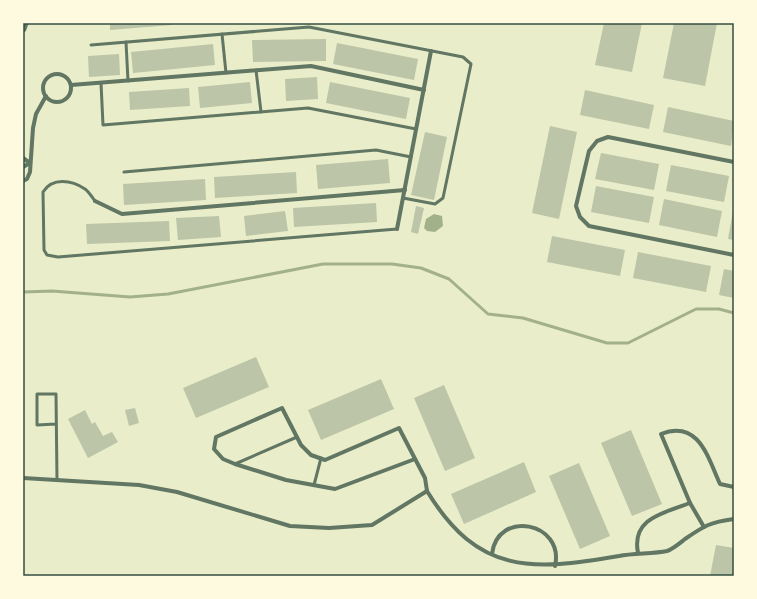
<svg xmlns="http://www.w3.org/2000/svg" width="757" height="599" viewBox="0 0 757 599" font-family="'DejaVu Sans',sans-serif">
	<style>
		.water { fill: #a3b18a }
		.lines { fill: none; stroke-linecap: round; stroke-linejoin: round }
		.stream { stroke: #a3b18a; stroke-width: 3 }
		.building { fill: #bcc5a7 }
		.service { stroke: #617663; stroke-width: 3 }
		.minor { stroke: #617663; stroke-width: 4 }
		.tertiary { stroke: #617663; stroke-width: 7 }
		.neatline { fill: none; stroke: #344e41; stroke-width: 1.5 }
	</style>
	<rect width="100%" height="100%" fill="#e9edc9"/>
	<path class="water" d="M 434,214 L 442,216 L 443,226 L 435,232 L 427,231 L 424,228 L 426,219 Z"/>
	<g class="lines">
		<path class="stream" d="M 23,292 L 52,291 L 130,297 L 168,294 L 323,264 L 392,264 L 421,268 L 449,279 L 488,314 L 523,318 L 607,343 L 628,343 L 696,309 L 719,309 L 734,313"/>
	</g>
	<g class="building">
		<path d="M 110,23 L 171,23 L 172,25 L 110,30 Z"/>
		<path d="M 604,23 L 642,23 L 632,72 L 595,65 Z"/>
		<path d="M 674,23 L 717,23 L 705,86 L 663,78 Z"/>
		<path d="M 326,39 L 326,61 L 253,62 L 252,40 Z"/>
		<path d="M 337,43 L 418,59 L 414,80 L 333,64 Z"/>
		<path d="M 213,44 L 215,65 L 133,73 L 131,52 Z"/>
		<path d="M 119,54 L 120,75 L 89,77 L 88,56 Z"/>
		<path d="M 317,77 L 318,99 L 286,101 L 285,79 Z"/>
		<path d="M 250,82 L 252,103 L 200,108 L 198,87 Z"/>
		<path d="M 330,82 L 410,98 L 406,119 L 326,103 Z"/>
		<path d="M 189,88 L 190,106 L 130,110 L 129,92 Z"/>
		<path d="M 585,90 L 654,105 L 649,129 L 580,115 Z"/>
		<path d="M 668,107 L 734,121 L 731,146 L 663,132 Z"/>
		<path d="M 550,126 L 577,132 L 559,219 L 532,213 Z"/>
		<path d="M 425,132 L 447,137 L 434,200 L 411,195 Z"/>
		<path d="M 601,153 L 659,164 L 654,190 L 595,179 Z"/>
		<path d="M 388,159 L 390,183 L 318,189 L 316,165 Z"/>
		<path d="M 671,165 L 729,176 L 724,202 L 666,191 Z"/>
		<path d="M 296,172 L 297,193 L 215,198 L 214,177 Z"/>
		<path d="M 205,179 L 206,200 L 124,205 L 123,184 Z"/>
		<path d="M 596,186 L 654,197 L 649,223 L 591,212 Z"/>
		<path d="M 664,199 L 722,211 L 717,237 L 659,225 Z"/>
		<path d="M 376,203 L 377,222 L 294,227 L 293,208 Z"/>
		<path d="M 416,206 L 424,208 L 418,234 L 411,232 Z"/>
		<path d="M 285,211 L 288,231 L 246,236 L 244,216 Z"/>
		<path d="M 733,211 L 734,212 L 734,240 L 728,239 Z"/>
		<path d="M 219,216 L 221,237 L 178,240 L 176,218 Z"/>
		<path d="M 169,221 L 170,241 L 87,244 L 86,224 Z"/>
		<path d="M 552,236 L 625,250 L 620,276 L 547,262 Z"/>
		<path d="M 638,252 L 711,266 L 706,292 L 633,278 Z"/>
		<path d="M 724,269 L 734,271 L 734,298 L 719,295 Z"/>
		<path d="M 256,357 L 269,387 L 196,418 L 183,388 Z"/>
		<path d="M 381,379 L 394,409 L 321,440 L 308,410 Z"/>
		<path d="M 444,385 L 475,458 L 445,471 L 414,398 Z"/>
		<path d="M 135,408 L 139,423 L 129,426 L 125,410 Z"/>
		<path d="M 85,410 L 92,424 L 95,422 L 103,436 L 112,432 L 118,442 L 88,458 L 68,419 Z"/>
		<path d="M 631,430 L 662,504 L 632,516 L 601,443 Z"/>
		<path d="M 524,462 L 536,492 L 464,524 L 451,494 Z"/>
		<path d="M 579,463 L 610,536 L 580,549 L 549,476 Z"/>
		<path d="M 716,545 L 734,548 L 734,576 L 710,576 Z"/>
	</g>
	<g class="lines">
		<g class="service">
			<path d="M 222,34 L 226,73"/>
			<path d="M 126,42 L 128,81"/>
			<path d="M 91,45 L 309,27 L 463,57 L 471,64 L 443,198 L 435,204 L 403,198"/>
			<path d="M 256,70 L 261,112"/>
			<path d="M 101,83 L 103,125 L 308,108 L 416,129"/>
			<path d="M 124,172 L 376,150 L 411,157"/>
			<path d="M 95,201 C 92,197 89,192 85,189 C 72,180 52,177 43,192 L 44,250 L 47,255 L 58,257 L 397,229"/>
			<path d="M 56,424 L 37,425 L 37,394 L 56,394 L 57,480"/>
			<path d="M 235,464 L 297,437"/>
			<path d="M 314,485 L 321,458"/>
		</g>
		<g class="minor">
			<circle cx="57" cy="88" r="14"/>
			<path d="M 71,85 L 311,66 L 424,90"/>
			<path d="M 23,158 L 30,163 L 23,167"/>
			<path d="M 734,162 L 608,137 L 597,141 L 589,151 L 576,206 L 580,217 L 589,226 L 734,255"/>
			<path d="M 23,181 L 27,179 L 30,172 L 33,128 L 36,114 L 46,96"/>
			<path d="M 95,201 L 122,214 L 405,190"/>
			<path d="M 397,229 L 431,51"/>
			<path d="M 23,478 L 139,485 L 177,492 L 290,526 L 329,528 L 372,525 L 427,491 L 425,478 L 399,428 L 325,460 L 311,455 L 301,445 L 282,408 L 216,437 L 214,449 L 223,459 L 235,464 L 286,480 L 335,489 L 415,459"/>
			<path d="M 427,491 C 478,575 532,571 619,556 C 634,553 653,554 667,551 C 673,549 680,543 685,539 C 704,526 710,522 734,519"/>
			<path d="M 704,527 L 690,503 L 661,434 C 699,419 708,458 720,484 L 734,487"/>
			<path d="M 638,553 C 631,518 664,513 690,503"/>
			<path d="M 492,554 C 497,509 565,522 555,566"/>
		</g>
		<path class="tertiary" d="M 23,29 L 25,23"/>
	</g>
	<rect width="757" height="599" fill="none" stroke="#fefae0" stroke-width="48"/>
	<rect x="24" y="24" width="709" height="551" class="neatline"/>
</svg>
